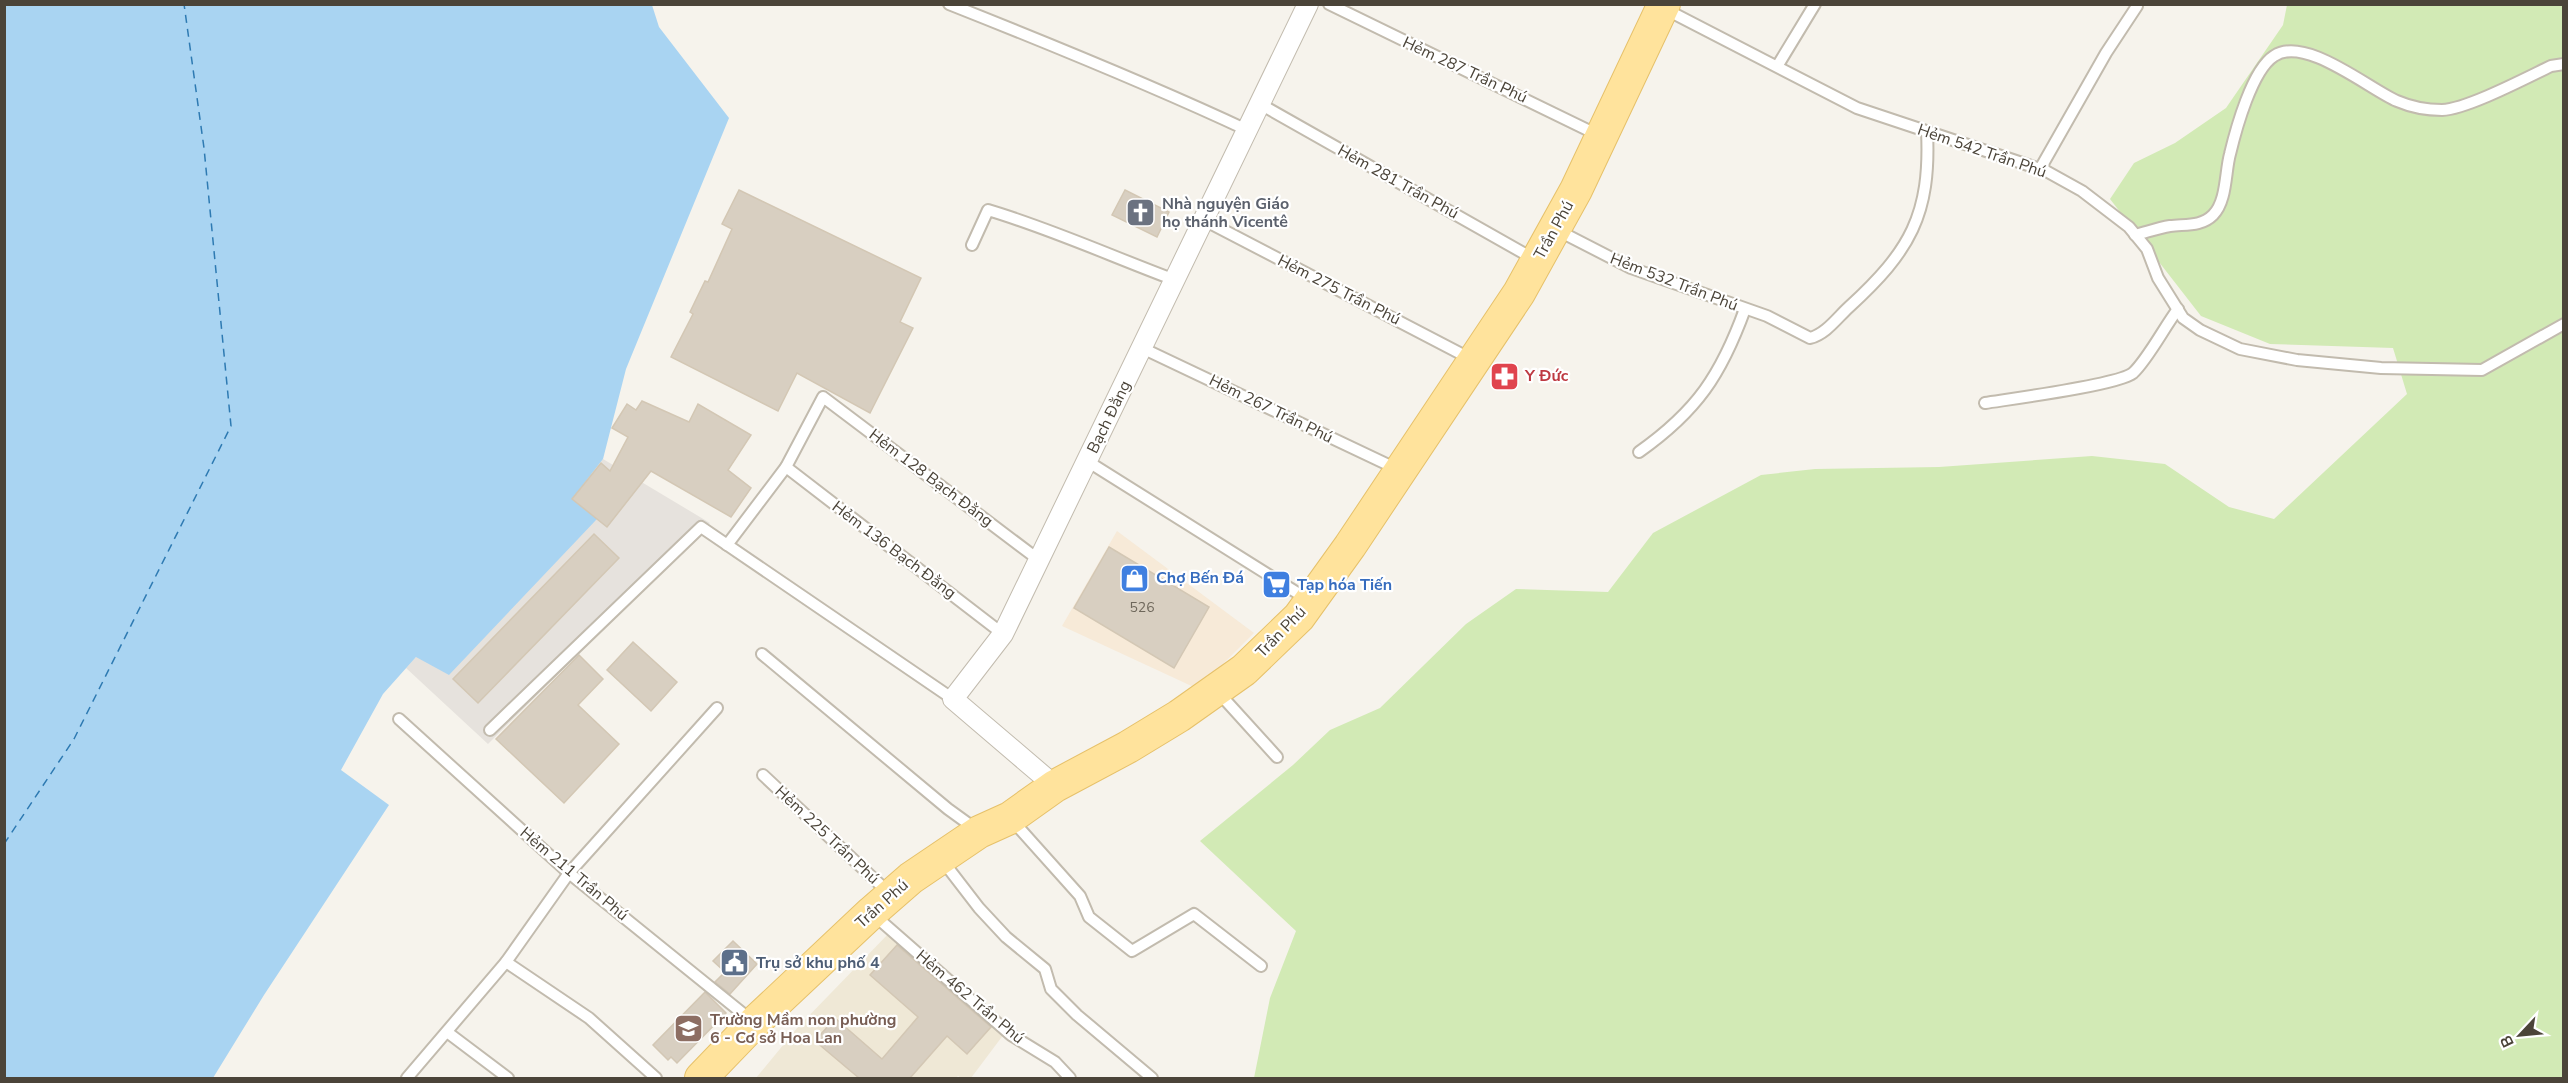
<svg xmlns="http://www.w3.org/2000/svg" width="2568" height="1083" viewBox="0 0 2568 1083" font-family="'Nunito Sans',sans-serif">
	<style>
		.commercial { fill: #f7ead8 }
		.industrial { fill: #e6e2dd }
		.education { fill: #efe8d6 }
		.green { fill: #d2eab5 }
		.water { fill: #a9d4f2 }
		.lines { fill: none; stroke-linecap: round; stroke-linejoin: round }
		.ferry { stroke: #2e7ab2; stroke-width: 1.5; stroke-dasharray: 8 6; stroke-linecap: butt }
		.building { fill: #d8cfc1; stroke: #d3c7b4; stroke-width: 1.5 }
		.lane-casing { stroke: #c2bbae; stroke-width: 14 }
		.street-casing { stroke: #c2bbae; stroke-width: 22 }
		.primary-casing { stroke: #e6c16a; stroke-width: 34 }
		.lane { stroke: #fff; stroke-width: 10 }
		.street { stroke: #fff; stroke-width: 20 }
		.primary { stroke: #ffe39c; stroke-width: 32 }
		.labels { text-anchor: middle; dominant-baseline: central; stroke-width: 4.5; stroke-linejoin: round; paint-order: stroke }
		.number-label { font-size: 14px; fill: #6e675b }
		.street-label { font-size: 16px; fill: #4b4439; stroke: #fff }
		.worship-label { font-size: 16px; font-weight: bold; fill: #5b616d; stroke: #fff; text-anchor: start }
		.health-label { font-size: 16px; font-weight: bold; fill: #be3a42; stroke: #fff; text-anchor: start }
		.shop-label { font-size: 16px; font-weight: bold; fill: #366cbe; stroke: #fff; text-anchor: start }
		.service-label { font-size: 16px; font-weight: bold; fill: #4e5e75; stroke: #fff; text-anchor: start }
		.education-label { font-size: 16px; font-weight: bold; fill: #785e54; stroke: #fff; text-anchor: start }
	</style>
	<rect width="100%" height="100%" fill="#f6f3ec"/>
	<path class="commercial" d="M 1117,531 L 1254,633 L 1198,689 L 1062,626 Z"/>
	<path class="industrial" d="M 603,459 L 710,523 L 488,744 L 406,668 L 416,657 L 596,520 L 572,499 Z"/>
	<path class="education" d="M 892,930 L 1007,1030 L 971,1078 L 961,1078 L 958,1076 L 956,1078 L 756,1078 L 798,1027 Z"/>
	<path class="green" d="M 2287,5 L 2563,5 L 2563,1078 L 1254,1078 L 1270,998 L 1296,931 L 1200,841 L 1293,765 L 1330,730 L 1380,708 L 1466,624 L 1516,589 L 1608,592 L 1653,533 L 1761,475 L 1815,469 L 1939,467 L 2092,456 L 2165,464 L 2229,507 L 2274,519 L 2407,394 L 2393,348 L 2270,344 L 2201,316 L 2110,199 L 2134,163 L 2175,143 L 2226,108 L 2283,25 Z"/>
	<path class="water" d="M 5,5 L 652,5 L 659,27 L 729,118 L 626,369 L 603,459 L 572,499 L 597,519 L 449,675 L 416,657 L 383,694 L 341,770 L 389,805 L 264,995 L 213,1078 L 5,1078 Z"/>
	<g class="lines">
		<path class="ferry" d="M 4,844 L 74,739 L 231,426 L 204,148 L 184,4"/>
	</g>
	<g class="building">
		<path d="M 739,190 L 921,278 L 900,322 L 913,328 L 870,413 L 797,373 L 778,411 L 671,357 L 693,314 L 690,312 L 705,281 L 708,282 L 732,229 L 722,224 Z"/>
		<path d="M 1125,190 L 1169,212 L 1157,237 L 1112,215 Z"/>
		<path d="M 642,401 L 689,422 L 698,404 L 751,435 L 728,470 L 751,488 L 731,517 L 651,471 L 607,527 L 572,499 L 601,463 L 610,471 L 628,437 L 612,428 L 627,404 L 636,410 Z"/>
		<path d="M 594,534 L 619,558 L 478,703 L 453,679 Z"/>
		<path d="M 1109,547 L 1209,607 L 1174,668 L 1074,608 Z"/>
		<path d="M 633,642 L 677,682 L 651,711 L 607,670 Z"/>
		<path d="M 579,655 L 603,679 L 578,705 L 619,744 L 564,803 L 496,739 Z"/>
		<path d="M 733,941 L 757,964 L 730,994 L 715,982 L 725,972 L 713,961 Z"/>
		<path d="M 897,945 L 991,1027 L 967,1054 L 947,1036 L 910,1078 L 859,1078 L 815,1041 L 835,1018 L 882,1059 L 918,1017 L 870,975 Z"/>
		<path d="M 705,992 L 726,1013 L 677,1063 L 671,1057 L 668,1060 L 653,1045 Z"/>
	</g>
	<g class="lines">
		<defs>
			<g id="lane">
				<path d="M 949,4 C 1050,44 1149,84 1247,130"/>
				<path d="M 1329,4 L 1598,135"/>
				<path d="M 1665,9 L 1857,108 L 2046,171 L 2082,191 L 2129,227 L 2147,249 L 2158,278 L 2183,318 L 2200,330 L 2240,349 L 2297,360 L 2381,368 L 2482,370 L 2564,324"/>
				<path d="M 1778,65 L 1815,4"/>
				<path d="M 1260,104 L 1534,259"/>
				<path d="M 2040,169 L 2106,53 L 2137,6"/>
				<path d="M 1204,220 L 1471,359"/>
				<path d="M 1557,230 L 1631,268 L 1767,316 L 1810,338 C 1826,334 1837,318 1849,307 C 1910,251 1931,215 1927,131"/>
				<path d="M 2135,235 C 2147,232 2158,228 2170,226 C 2185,224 2201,227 2213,215 C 2227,201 2225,172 2230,154 C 2236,129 2252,70 2274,56 C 2305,35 2369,89 2397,101 C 2411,107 2426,110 2442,110 C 2467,109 2526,78 2551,66 L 2564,64"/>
				<path d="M 972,245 L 988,210 C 1052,229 1113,257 1175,280"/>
				<path d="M 1142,348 L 1397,469"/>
				<path d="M 1985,403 C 2010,399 2118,385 2133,373 C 2148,359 2165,326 2178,309"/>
				<path d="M 1639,452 C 1697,411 1721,375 1745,309"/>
				<path d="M 1087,461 L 1307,599"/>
				<path d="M 786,467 L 1003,634"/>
				<path d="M 727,545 L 786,467 L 823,397 L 1039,560"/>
				<path d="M 762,654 L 948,809 L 977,830"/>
				<path d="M 1218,692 L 1277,757"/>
				<path d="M 399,719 L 569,873 L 752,1021"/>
				<path d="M 490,730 L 701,527 L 953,699"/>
				<path d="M 763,775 L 889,893"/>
				<path d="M 1012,820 L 1080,896 L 1089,917 L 1132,951 L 1194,914 L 1261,966"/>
				<path d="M 942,860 L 979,908 L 1006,937 L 1045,969 L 1051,989 L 1077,1015 L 1152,1078"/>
				<path d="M 874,915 L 1011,1035 L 1055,1062 L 1070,1078"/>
				<path d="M 506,962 L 589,1018 L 656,1078"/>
				<path d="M 447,1032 L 508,1078"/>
				<path d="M 407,1078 L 506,962 L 569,873 L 717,708"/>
			</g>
			<path id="street" d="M 1055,786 L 953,699 L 1003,634 L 1308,4"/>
			<path id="primary" d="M 701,1078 L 754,1023 L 872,912 L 911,878 L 979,832 L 1010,818 L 1055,786 L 1128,747 L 1179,716 L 1244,670 L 1299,617 L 1350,546 L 1519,293 L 1576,190 L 1664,4"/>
		</defs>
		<use href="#lane" class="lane-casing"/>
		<use href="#street" class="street-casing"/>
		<use href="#primary" class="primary-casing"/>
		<use href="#lane" class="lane"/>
		<use href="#street" class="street"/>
		<use href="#primary" class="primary"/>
	</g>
	<defs>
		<symbol id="church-square" viewBox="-11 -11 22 22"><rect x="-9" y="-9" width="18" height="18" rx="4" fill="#6b7280" stroke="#fff"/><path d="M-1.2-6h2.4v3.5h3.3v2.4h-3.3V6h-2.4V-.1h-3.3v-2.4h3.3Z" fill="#fff"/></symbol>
		<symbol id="pharmacy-square" viewBox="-11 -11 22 22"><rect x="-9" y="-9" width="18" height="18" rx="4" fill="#e0444e" stroke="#fff"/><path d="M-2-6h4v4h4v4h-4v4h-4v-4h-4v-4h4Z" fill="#fff"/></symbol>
		<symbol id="shop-square" viewBox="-11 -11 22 22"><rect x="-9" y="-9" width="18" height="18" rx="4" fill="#3f7fe0" stroke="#fff"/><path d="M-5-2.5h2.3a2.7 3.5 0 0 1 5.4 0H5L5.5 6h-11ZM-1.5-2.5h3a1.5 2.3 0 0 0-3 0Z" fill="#fff"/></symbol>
		<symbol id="supermarket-square" viewBox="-11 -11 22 22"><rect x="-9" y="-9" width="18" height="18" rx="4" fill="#3f7fe0" stroke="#fff"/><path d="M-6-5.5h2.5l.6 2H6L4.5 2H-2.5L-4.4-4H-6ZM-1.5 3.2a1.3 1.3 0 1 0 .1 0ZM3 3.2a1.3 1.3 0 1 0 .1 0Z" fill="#fff"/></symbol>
		<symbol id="civic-square" viewBox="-11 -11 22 22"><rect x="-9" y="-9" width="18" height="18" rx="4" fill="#5c6f8a" stroke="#fff"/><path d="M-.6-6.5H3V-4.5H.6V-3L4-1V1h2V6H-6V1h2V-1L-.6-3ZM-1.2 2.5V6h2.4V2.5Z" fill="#fff"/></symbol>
		<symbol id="school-square" viewBox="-11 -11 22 22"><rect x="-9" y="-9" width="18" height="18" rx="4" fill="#8d6e63" stroke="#fff"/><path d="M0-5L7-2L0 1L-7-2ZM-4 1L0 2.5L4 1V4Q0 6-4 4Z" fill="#fff"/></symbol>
	</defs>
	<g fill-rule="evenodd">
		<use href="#church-square" x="1124" y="196" width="33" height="33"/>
		<use href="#pharmacy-square" x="1488" y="360" width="33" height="33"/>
		<use href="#shop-square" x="1118" y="562" width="33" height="33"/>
		<use href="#supermarket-square" x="1260" y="568" width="33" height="33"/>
		<use href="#civic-square" x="718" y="946" width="33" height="33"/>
		<use href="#school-square" x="672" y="1012" width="33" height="33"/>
	</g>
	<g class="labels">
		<g class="number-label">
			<text x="1142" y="607">526</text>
		</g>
		<g class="street-label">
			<text transform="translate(1465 70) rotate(25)">Hẻm 287 Trần Phú</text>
			<text transform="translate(1982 151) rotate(19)">Hẻm 542 Trần Phú</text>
			<text transform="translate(1398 182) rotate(29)">Hẻm 281 Trần Phú</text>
			<text transform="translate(1554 230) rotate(-61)">Trần Phú</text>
			<text transform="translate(1674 282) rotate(21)">Hẻm 532 Trần Phú</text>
			<text transform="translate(1339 290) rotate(27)">Hẻm 275 Trần Phú</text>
			<text transform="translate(1271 409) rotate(26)">Hẻm 267 Trần Phú</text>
			<text transform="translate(1109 417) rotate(-64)">Bạch Đằng</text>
			<text transform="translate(931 478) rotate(37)">Hẻm 128 Bạch Đằng</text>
			<text transform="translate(894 550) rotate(37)">Hẻm 136 Bạch Đằng</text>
			<text transform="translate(1281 632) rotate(-46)">Trần Phú</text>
			<text transform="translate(827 835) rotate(43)">Hẻm 225 Trần Phú</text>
			<text transform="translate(574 874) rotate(40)">Hẻm 211 Trần Phú</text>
			<text transform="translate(882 904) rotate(-42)">Trần Phú</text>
			<text transform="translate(970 997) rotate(40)">Hẻm 462 Trần Phú</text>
		</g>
		<g class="worship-label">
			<text x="1162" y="204">Nhà nguyện Giáo<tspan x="1162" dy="18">họ thánh Vicentê</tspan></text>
		</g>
		<g class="health-label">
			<text x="1525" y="376">Y Đức</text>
		</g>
		<g class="shop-label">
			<text x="1156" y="578">Chợ Bến Đá</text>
			<text x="1297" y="585">Tạp hóa Tiến</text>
		</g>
		<g class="service-label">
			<text x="756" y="963">Trụ sở khu phố 4</text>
		</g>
		<g class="education-label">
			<text x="710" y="1020">Trường Mầm non phường<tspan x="710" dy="18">6 - Cơ sở Hoa Lan</tspan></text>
		</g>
	</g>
	<rect width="2568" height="1083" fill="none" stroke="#4b4439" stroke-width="12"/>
	<g transform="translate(2520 1035) rotate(244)" stroke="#ffffff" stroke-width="4.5" paint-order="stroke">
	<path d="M0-4.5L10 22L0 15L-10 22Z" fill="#4b4439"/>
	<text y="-9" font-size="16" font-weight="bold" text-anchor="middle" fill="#4b4439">B</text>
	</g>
</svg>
